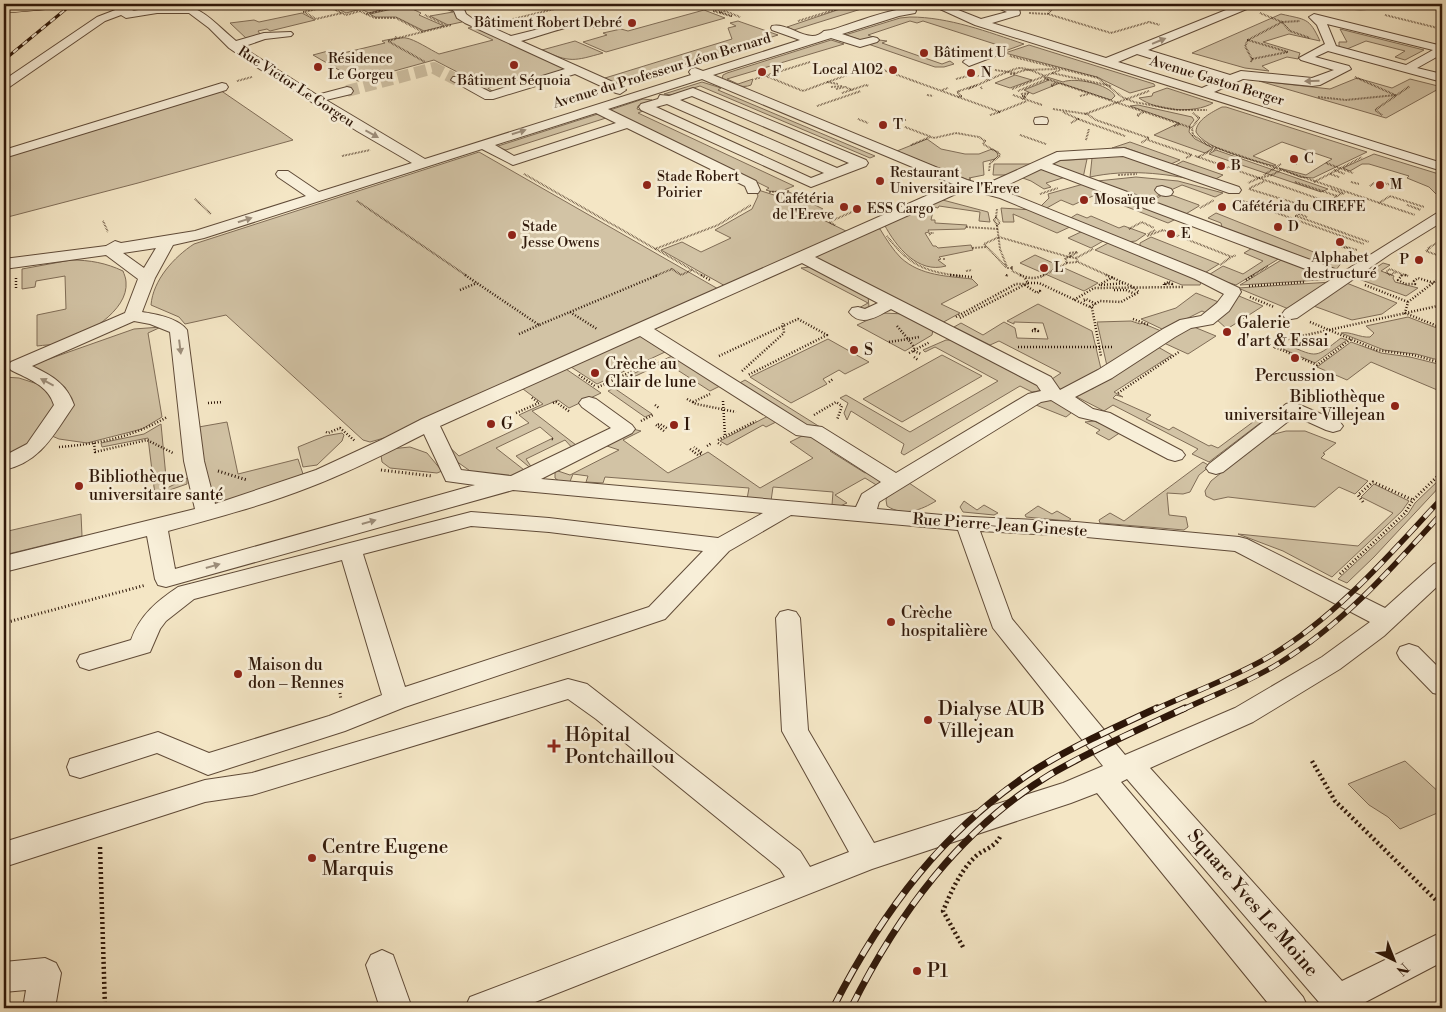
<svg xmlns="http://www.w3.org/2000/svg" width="1446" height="1012" viewBox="0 0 1446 1012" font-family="'Libre Bodoni',serif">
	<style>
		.green { fill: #d2c3a5; stroke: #806d57 }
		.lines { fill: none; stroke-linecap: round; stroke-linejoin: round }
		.minor-tunnel { stroke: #ccbd9f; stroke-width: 12; stroke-dasharray: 12 5.5; stroke-linecap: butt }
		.minor-casing { stroke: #604b38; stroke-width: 2 }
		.major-casing { stroke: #2e1709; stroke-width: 1 }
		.path-far3 { stroke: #2e1709; stroke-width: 2; stroke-dasharray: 0.5 1; stroke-linecap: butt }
		.path-far2 { stroke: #2e1709; stroke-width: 2.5; stroke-dasharray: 1 2; stroke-linecap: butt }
		.path-far1 { stroke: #2e1709; stroke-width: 3; stroke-dasharray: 1 2.5; stroke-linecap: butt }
		.path { stroke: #2e1709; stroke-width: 4.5; stroke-dasharray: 2 3; stroke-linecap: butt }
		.minor { fill: #f8efd9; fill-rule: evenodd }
		.major { fill: #f4e6c5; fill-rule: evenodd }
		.rail-far2-casing { stroke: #2e1709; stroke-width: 3 }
		.rail-far1-casing { stroke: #2e1709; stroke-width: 5.5 }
		.rail-casing { stroke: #2e1709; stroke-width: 7 }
		.rail-far2 { stroke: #f8efd9; stroke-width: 2; stroke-dasharray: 6; stroke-linecap: butt }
		.rail-far1 { stroke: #f8efd9; stroke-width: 4; stroke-dasharray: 12; stroke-linecap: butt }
		.rail { stroke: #f8efd9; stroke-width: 5; stroke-dasharray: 15; stroke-linecap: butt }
		.path-bridge { stroke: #2e1709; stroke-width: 2; stroke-dasharray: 0.5 1; stroke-linecap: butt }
		.oneway { fill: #9d8e7b }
		.poi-dot { fill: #8f2418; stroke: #f8efd9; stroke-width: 2 }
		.labels { text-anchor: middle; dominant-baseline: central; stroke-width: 5; stroke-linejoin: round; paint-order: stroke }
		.far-poi-label { font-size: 14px; fill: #2e1709; stroke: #f8efd9; text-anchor: start }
		.far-street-label { font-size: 14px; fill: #2e1709; stroke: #f8efd9 }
		.poi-label { font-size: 16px; fill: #2e1709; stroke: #f8efd9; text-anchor: start }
		.street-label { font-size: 16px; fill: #2e1709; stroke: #f8efd9 }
		.near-poi-label { font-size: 19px; fill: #2e1709; stroke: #f8efd9; text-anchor: start }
		.near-street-label { font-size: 19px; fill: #2e1709; stroke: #f8efd9 }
	</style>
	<rect width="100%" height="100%" fill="#f4e6c5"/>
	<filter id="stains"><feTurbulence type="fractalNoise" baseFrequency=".004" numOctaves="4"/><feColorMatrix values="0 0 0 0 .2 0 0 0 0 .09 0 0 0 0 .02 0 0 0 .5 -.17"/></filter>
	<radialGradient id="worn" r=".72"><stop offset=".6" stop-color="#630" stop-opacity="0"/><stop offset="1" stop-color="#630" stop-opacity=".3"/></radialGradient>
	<g class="green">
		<path d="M 337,4 L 407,4 L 369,13 L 361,9 L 346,13 L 331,5 Z"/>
		<path d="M 435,4 L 442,4 L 457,11 L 457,17 L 462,22 L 448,25 L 430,16 L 453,12 Z"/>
		<path d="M 849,4 L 874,5 L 794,30 L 787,27 L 852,5 Z"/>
		<path d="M 406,6 L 421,13 L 419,15 L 444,26 L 424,31 L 396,17 L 375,17 L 370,14 Z"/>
		<path d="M 704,10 L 725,18 L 606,52 L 583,42 L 607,35 L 603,33 L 621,29 L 628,31 Z"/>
		<path d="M 302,13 L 315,20 L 270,31 L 267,29 L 258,31 L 260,34 L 248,40 L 230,23 L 254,20 L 259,22 Z"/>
		<path d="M 1281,14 C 1306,20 1309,17 1320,41 L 1289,34 L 1263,42 L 1300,53 L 1298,59 L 1287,57 L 1262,66 L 1269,71 L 1245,68 L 1192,53 Z"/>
		<path d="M 910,17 C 949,17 988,32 1024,44 L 1005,51 L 1000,50 L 1004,47 L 923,21 L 917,23 L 910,21 L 868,35 L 873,37 L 861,40 L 845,35 L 900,18 Z"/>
		<path d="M 738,21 L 778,35 L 618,85 L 605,78 L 732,39 L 728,28 L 736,26 L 730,23 Z"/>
		<path d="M 474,27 L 570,69 L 522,83 L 517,80 L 488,88 L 492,91 L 487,92 L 459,79 L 467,77 L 434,60 L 358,81 L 313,55 L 328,51 L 335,55 L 385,43 L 382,41 C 384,40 404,37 406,38 C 414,39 431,50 439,54 L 493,40 L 468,28 Z"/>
		<path d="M 1340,29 L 1424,50 L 1405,60 L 1395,57 L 1405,51 L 1366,41 L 1347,49 L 1339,47 L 1339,42 L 1347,42 Z"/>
		<path d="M 831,40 L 844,44 L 727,79 L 738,84 L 753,79 L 751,85 C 742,89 731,84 722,79 L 723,75 L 727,73 Z"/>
		<path d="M 879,40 L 887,41 L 882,43 L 942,64 L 950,61 L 954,64 L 944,67 L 935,67 L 868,44 Z"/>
		<path d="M 575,41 L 603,53 C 574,61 570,63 542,50 Z"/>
		<path d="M 1029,45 L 1154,84 L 1155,86 L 1130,93 L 1097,77 L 1005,53 Z"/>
		<path d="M 1015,75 L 1032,80 L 1010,88 L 995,83 Z"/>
		<path d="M 1047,77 L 1063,82 C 1074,77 1109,84 1115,96 L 1111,100 L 1060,83 L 1033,94 L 1024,90 L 1049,80 L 1044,78 Z"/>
		<path d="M 1357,78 L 1392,88 L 1410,79 L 1442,87 L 1386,118 L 1259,81 L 1330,89 Z"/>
		<path d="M 702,82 L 721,88 L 718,90 L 875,156 L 870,158 L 700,86 L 671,95 L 664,94 Z"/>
		<path d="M 1167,88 L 1213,103 C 1194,114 1157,111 1139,98 L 1152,96 L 1153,93 Z"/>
		<path d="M 220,90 L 293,140 L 138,183 L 4,218 L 4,157 Z"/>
		<path d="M 643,99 L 652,100 L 638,106 L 637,109 L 643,111 L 638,113 L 794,186 C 784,190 777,194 766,190 L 769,188 L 610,110 Z"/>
		<path d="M 1138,105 L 1192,117 L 1194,120 L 1190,125 L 1189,132 L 1195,139 L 1213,148 L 1205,153 L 1154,135 L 1179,123 L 1130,106 Z"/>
		<path d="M 1222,107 L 1226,107 L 1367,152 L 1313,178 L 1300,177 L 1279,168 L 1306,175 L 1332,159 L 1282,142 L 1253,156 L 1276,165 L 1274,166 C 1255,161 1205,149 1196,132 C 1196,120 1212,112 1222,107 Z"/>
		<path d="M 601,113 L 606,118 L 506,150 L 495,147 Z"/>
		<path d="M 927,139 L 941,149 L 965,154 L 979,154 L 992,149 L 997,152 L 998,156 L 995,159 L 983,162 L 984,175 L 969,178 L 971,179 L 968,180 L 897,151 Z"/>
		<path d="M 1130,142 L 1180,160 L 1171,164 L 1126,148 L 1112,148 Z"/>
		<path d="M 1216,150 L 1328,189 L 1321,192 L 1209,154 Z"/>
		<path d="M 479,152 L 720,290 L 391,436 L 370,442 L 363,440 L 226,315 L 185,324 L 179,317 L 151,305 C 153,280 174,257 194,244 Z"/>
		<path d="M 1374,154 L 1442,175 L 1442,200 L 1429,187 L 1407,178 L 1409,176 L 1369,164 L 1362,164 L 1350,171 L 1343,168 Z"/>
		<path d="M 1131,155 L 1200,181 C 1164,173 1127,169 1090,177 L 1092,158 Z"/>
		<path d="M 1087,159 L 1083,178 L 1046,164 L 1053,161 Z"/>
		<path d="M 1183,161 L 1223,175 L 1214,180 L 1174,166 Z"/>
		<path d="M 994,164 L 1034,164 L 1010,175 L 993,175 Z"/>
		<path d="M 1035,169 L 1053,170 L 1069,176 L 1046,183 L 1051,187 L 1044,189 L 1031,181 L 1020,177 Z"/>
		<path d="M 1136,177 L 1178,181 L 1223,193 L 1215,197 L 1182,185 L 1147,201 L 1097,181 Z"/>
		<path d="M 1087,183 L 1116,194 L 1107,199 L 1095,195 L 1073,205 L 1061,200 L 1045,209 L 1040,207 L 1049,198 L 1048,194 Z"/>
		<path d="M 755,189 L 774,195 L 789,192 L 823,209 L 811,214 L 850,233 L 727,287 L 661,250 L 682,242 L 701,252 L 731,238 L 715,230 L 752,209 L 758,196 Z"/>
		<path d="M 1166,193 L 1199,205 L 1199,206 L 1184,215 L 1150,202 Z"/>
		<path d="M 1126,198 L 1178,218 L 1168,223 L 1117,203 Z"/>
		<path d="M 939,199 L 988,212 L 990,222 L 979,221 L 980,212 L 939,206 L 938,208 L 934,207 L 931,220 L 935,220 L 935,223 L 967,225 L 965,229 L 928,230 L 929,232 L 925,233 L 933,246 L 936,246 L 938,248 L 971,245 L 973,250 L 939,257 L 941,259 L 938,260 L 946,266 C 918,274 896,247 884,224 Z"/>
		<path d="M 1001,208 L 1033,210 L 1072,226 L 1057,233 L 1013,214 L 1014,222 L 1003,222 Z"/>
		<path d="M 1216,213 L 1331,259 L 1342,262 L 1336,270 L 1222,227 L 1221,223 L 1208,218 Z"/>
		<path d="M 1077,214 L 1087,218 L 1091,216 L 1119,228 L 1124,226 L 1146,234 L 1136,241 L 1127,242 L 1069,219 Z"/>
		<path d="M 876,228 L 880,229 C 886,239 893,250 901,258 C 921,276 947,276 972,279 L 978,285 L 941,304 L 960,313 L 940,324 L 834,266 L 830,268 L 815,258 L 815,256 Z"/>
		<path d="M 1083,231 L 1105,240 L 1091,248 L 1068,238 Z"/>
		<path d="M 1151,237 L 1219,264 L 1203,274 L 1140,247 L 1140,243 Z"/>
		<path d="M 1110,242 L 1202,280 L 1200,285 L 1182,285 L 1095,250 Z"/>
		<path d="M 1254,247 L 1280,258 L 1236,285 L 1207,276 L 1223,266 L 1243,274 L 1263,261 L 1244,253 Z"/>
		<path d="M 1035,255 L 1098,283 L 1084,291 L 1020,263 Z"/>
		<path d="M 1283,259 L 1335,279 L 1240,285 Z"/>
		<path d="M 71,260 C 90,260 106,263 123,271 C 124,274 126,278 126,282 C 129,311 84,337 60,343 C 53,345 44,345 37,346 L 37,315 L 66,309 L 65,276 L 36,281 L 35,287 L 22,289 L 22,269 Z"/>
		<path d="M 1383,263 L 1390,265 L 1381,271 L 1394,276 L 1393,278 L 1395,282 L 1418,288 L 1406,296 L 1353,277 L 1356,275 L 1365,275 Z"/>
		<path d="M 810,267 L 818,269 L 868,296 L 869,307 L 866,310 L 857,309 L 868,303 L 801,268 Z"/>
		<path d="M 1332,282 L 1291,310 L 1238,288 Z"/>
		<path d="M 1344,282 L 1397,303 L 1382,314 L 1352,320 L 1311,305 Z"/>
		<path d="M 1196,293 L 1221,303 L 1206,313 L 1202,311 L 1164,330 L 1141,319 L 1176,308 Z"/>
		<path d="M 1239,296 L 1263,306 L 1227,329 L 1216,319 Z"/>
		<path d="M 1038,304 L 1092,331 L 1101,369 L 1061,392 L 1052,379 L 1061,373 L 999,341 L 990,345 L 954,327 L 961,323 L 983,335 L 1004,322 L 1015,328 L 1017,338 L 1048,339 L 1043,323 L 1014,322 L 1014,324 L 1007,321 Z"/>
		<path d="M 883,313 L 905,314 L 933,330 L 932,335 L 905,351 L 857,325 Z"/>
		<path d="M 1408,317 L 1442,330 L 1442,361 L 1416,354 L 1384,350 L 1341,333 C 1350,331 1360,338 1370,337 L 1374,333 L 1366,326 Z"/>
		<path d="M 1131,321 L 1140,324 L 1142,323 L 1161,331 L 1107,366 L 1097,322 Z"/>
		<path d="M 161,327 L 148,333 L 162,417 L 142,429 L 87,443 L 59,439 L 52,436 L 70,397 L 65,387 L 29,366 L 134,329 Z"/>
		<path d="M 1194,327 L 1216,336 L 1188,354 L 1164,343 L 1188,328 Z"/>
		<path d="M 637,334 L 665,352 L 597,384 L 568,365 Z"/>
		<path d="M 1341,338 L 1347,340 L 1315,363 L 1283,349 L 1288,345 C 1318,358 1315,358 1341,338 Z"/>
		<path d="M 828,339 L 869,362 L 845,374 L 839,370 L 823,379 L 827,384 L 791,403 L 750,377 Z"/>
		<path d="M 946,340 L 953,340 L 1040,382 L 1044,390 L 1032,392 L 1020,386 L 904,455 L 901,453 L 904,444 L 851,411 L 847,420 L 844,413 L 848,403 L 840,398 L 846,395 L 910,432 L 998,381 L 935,347 L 925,352 L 923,350 Z"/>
		<path d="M 1351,342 L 1381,353 L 1410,357 L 1442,365 L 1442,392 L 1371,362 L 1347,380 L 1317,367 Z"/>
		<path d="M 1158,347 L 1172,355 L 1114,392 L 1123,397 L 1116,395 L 1113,398 L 1151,415 L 1146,419 L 1169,430 L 1173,427 L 1209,446 L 1211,445 L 1218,448 L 1261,416 L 1268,417 L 1209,462 L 1192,454 L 1198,449 L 1113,405 L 1104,411 L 1075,396 L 1088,387 L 1092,389 Z"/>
		<path d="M 942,355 L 982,376 L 902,422 L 863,399 Z"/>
		<path d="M 672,356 L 722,385 L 710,391 L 665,362 L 619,384 L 615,382 Z"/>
		<path d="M 563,367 L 601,393 L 569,408 L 558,400 L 532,411 L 576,445 L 605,431 L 575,451 L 565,440 L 526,459 L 534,471 L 516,456 L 553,438 L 540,427 L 496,448 L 528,473 L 509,478 L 473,473 L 456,461 L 447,445 L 459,456 L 529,423 L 519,415 L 543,404 L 519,386 Z"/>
		<path d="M 4,377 L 19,378 L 47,387 L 57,405 C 41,426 28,449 4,461 Z"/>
		<path d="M 745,380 L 820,427 L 811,428 L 736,385 Z"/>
		<path d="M 614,388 L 652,414 L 645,417 L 608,391 Z"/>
		<path d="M 1043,400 L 1055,400 L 1071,409 L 1071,413 L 1066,417 L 1036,405 Z"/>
		<path d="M 770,415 L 778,421 L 766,427 L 763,425 L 727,445 L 720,441 Z"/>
		<path d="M 1094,421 L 1121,432 L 1109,440 L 1096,433 L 1100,430 L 1085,422 Z"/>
		<path d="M 227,422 L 238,474 L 298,459 L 303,474 C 275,490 244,500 213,505 L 193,428 Z"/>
		<path d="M 161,424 L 167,488 L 187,478 L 187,484 L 155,495 L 148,438 L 102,447 L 101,443 L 144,434 Z"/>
		<path d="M 633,429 L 641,431 L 623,440 L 668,473 L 708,452 L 760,488 L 813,458 L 790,442 L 806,434 L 834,448 L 830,451 L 865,473 L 870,470 L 880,478 L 880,482 L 878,486 L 865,478 L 835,495 L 847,503 L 840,506 L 832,505 L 833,492 L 773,487 L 771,501 L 747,499 L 749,488 L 605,477 L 603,483 L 586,482 L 588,476 L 573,474 L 569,484 L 561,483 L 555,478 L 555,470 L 570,475 L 619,450 L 601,444 Z"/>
		<path d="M 1286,431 L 1305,431 L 1336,443 L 1323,453 L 1325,454 L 1321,458 L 1368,481 L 1355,494 L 1339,487 L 1315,507 L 1228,497 L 1214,500 L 1206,496 L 1205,491 L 1211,481 L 1267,436 Z"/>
		<path d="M 342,433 L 344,435 L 342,441 L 317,465 L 303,467 L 298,447 L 325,436 Z"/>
		<path d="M 410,447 L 427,453 L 442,471 L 437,473 L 390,468 L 382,462 L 381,455 L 390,449 Z"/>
		<path d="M 1203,462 L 1210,466 L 1199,475 L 1190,492 L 1183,494 L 1167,493 L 1169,515 L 1186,517 L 1188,527 L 1184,530 L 1100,523 L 1099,520 L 1110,513 L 1124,521 Z"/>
		<path d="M 1442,477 L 1442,484 L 1374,557 L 1347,583 L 1338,579 L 1408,514 L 1415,503 Z"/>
		<path d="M 909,483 L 936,501 C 921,510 904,517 887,506 L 886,500 L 887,497 Z"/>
		<path d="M 1374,484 L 1409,501 L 1402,511 L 1332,577 L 1283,551 L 1238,534 L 1358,546 L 1393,513 L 1361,497 Z"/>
		<path d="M 964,501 L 977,510 L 984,505 L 998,513 L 994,515 L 963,512 L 960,507 Z"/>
		<path d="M 1038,506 L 1052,514 L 1057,511 L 1071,519 L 1068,521 L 1026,517 L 1025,515 Z"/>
		<path d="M 81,514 L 82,536 L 4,555 L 4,532 Z"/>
		<path d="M 1405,761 L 1442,795 L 1442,811 L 1400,829 L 1388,817 L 1369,805 L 1348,784 Z"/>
	</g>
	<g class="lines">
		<path class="minor-tunnel" d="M 347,91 L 434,68 L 457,80"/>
		<defs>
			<g id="minor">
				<path d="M 131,4 L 145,4 L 132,11 L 157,7 L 174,7 L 171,4 C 202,4 214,23 236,41 L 264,33 L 291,32 L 293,34 L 291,36 L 265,39 L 242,47 L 317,95 L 347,87 L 351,88 L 353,91 L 351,94 L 326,100 L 425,159 L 691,75 L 689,72 L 691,69 L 695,68 L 703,71 L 800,40 L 772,30 L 771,28 L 772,26 C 790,22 809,46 824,31 L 831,30 C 849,25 898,5 915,9 L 916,11 L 915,13 L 899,16 L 842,34 L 860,40 L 873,37 L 877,38 L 879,40 L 877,42 L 860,47 L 831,38 L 713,75 L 967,180 L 984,185 L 1057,152 L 1124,148 L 1239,187 L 1241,190 L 1239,193 L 1229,193 L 1123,156 L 1060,160 L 1052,164 L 1343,272 L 1437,213 L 1442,212 L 1442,222 L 1390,254 L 1297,318 L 1291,319 L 1285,318 L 1282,314 L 1285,310 L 1332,279 L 1041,169 L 999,189 L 1207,273 L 1239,288 L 1241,292 L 1229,311 L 1213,324 L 1191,328 L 1175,337 L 1112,378 L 1075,397 L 1093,409 L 1110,413 L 1182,451 L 1185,455 L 1182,459 L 1175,461 L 1168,459 L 1096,421 L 1079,417 L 1051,400 L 1041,402 L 879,502 L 877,509 L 953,516 L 1076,522 L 1239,537 L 1247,539 L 1385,608 L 1434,564 L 1442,561 L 1442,582 L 1384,636 L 1340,669 L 1253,722 L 1150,768 L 1342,981 L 1442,932 L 1442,962 L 1354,1008 L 1324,1008 L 1127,779 L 1121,782 L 1303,997 L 1308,1008 L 1272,1008 L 1097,793 L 1071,803 L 872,869 L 520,1008 L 465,1008 L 470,997 L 785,877 L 780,869 L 596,719 L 568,699 L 252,795 L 205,802 L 4,867 L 4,842 L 205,780 L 252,773 L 568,679 L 587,684 L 614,705 L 800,851 L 810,867 L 849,852 L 782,731 L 776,618 L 780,612 L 788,610 L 796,612 L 800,618 L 808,730 L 874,843 L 1063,783 L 1103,766 L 993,628 L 958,530 L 791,515 L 729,551 L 665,619 L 405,707 L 345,731 L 208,775 L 157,753 L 80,778 L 70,775 L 67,767 L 70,759 L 158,732 L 209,753 L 329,716 L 382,695 L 342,560 L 194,599 L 166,621 L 160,629 L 150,652 L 89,670 L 80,667 L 77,661 L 80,655 L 131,640 C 140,615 157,601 178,587 L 471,512 L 549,518 L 718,538 L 763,513 L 513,490 L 166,587 L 158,585 L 155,579 L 147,536 L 4,572 L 4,556 L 195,509 L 184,461 L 170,332 L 150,324 L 134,321 L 32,366 C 51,375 67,384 74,405 C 54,434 41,462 4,470 L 4,456 L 27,444 L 54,405 C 48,385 28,379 11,370 L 8,366 L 11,362 L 125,313 L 138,279 L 106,255 L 4,269 L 4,259 L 106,246 L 115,241 L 121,243 L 195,231 L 306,196 L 278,177 L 276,174 L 278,171 L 288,171 L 319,192 L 412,163 L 357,131 L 255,66 L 229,48 L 209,28 L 189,13 L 157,13 L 126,18 L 121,15 L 105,21 L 8,88 L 4,89 L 4,80 L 97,17 ZM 702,79 L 953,184 L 422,419 L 381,440 L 316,470 L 215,504 L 204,461 L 187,330 C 178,318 156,314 142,312 L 155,278 L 173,245 L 204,238 L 482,149 L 513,165 L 627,128 L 745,186 L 748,193 L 758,193 L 760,190 L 756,181 L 608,109 ZM 596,113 L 616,123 L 514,156 L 495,145 ZM 967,189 L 1000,198 L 1195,279 L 1224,294 L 1217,303 L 1201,316 L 1180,320 L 1163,329 L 1098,370 L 1060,390 L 1051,377 L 815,257 ZM 156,248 L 144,268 L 123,253 ZM 802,263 L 878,303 L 865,309 L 858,307 L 852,308 L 849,312 C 861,328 878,316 891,309 L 1037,385 L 1041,391 L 1028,394 L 896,473 L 822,427 L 807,425 L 654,329 ZM 640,336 L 796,435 L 811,437 L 881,482 L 862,494 L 856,507 L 541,479 L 632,433 L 635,429 L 632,425 L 596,399 L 589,397 L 582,399 L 579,403 L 582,407 L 611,428 L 511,476 L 461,470 L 440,426 ZM 424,434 L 446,481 L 475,485 L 175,569 L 168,531 C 216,518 264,505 310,487 C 349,472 387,453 424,434 ZM 471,526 L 549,532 L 703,551 L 649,607 L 405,687 L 363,554 ZM 980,531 L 1076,536 L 1235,551 L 1370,622 L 1322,657 L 1235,708 L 1125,755 L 1012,619 Z"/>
				<path d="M 442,4 L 455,4 L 463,7 L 466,14 L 473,19 L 511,36 L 579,19 L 590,19 L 607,24 L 608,26 L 607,28 C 598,30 589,24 579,25 C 560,28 540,36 521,41 L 624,87 L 626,90 L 620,94 L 616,93 L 575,74 L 493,99 L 485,99 L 451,80 L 453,77 L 461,77 L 490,92 L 565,69 L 465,23 L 457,18 L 454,11 Z"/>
				<path d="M 929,4 L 943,4 L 981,19 L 1007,12 L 989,4 L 1004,4 L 1019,9 L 1020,13 L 1019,15 L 992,23 L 1106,58 L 1241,4 L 1255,4 L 1254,6 L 1148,50 L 1230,75 L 1241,71 L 1312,78 L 1334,70 L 1301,60 L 1299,58 L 1325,44 L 1317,25 L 1309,17 L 1314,14 L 1442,46 L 1442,54 L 1417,68 L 1442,74 L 1442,82 L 1328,51 L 1315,57 L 1349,66 L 1351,69 L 1320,85 L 1312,86 L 1243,79 L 1214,92 L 1442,163 L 1442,171 L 975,25 ZM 1327,24 L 1433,50 L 1406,65 L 1336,46 ZM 1137,54 L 1220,80 L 1202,88 L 1118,62 Z"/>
				<path d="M 1341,4 L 1380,4 C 1372,11 1349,11 1341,4 Z"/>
				<path d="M 994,50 L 1000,53 L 998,55 L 969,66 L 963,62 L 965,60 Z"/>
				<path d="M 222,83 L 226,84 L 228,87 L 226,90 L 4,158 L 4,150 Z"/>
				<path d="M 693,88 L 866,160 L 868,163 L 866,166 L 811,187 L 641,110 L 639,107 L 641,104 L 658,99 L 660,95 L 669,96 ZM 692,96 L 849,163 L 837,168 L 680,100 ZM 667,104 L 824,173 L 811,178 L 656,107 Z"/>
				<path d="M 1042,117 L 1047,118 L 1048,121 L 1047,124 L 1035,124 L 1034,121 L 1035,118 Z"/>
				<path d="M 1162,186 L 1171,189 L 1173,192 L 1171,195 C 1165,197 1159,196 1155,190 L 1157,187 Z"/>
				<path d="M 1293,402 L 1340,422 L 1343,426 L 1340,430 L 1333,432 L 1326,430 L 1295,416 L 1223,472 L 1216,474 L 1209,472 L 1206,468 L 1209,464 L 1286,404 Z"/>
				<path d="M 1409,644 L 1418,647 L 1442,671 L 1442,695 L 1433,693 L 1400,659 L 1397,653 L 1400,647 Z"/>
				<path d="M 382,950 L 393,955 L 412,1008 L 380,1008 L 366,965 L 371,955 Z"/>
				<path d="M 45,958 L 56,963 L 61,973 L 55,1008 L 23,1008 L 26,990 L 4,992 L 4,962 Z"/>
			</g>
			<path id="major" d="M 18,4 L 70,4 L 63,8 L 4,13 L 4,5 Z"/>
		</defs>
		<use href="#minor" class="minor-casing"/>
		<use href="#major" class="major-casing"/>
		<g class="path-far3">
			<path d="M 323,4 L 346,15 L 360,11 L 366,14"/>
			<path d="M 409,4 L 366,14 L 375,18 L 396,18 L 423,32"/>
			<path d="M 329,6 L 304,12 L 316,19 L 342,13"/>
			<path d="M 723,9 L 713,11 L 731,16 L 720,12 L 725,11 L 740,17"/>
			<path d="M 1029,13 L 1048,14 L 1052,9 L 1036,4"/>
			<path d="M 1260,13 L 1282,22 L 1300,21"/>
			<path d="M 1048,14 L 1111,33 L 1149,22 L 1160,25"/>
			<path d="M 425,15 L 447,26"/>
			<path d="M 1385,15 L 1442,29"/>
			<path d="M 505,21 L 575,4"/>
			<path d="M 798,21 L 850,5 L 847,4"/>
			<path d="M 395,37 L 398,38 L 451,25"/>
			<path d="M 396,39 L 388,41 L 425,62"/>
			<path d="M 1248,40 L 1245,46 L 1252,59 L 1251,62"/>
			<path d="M 1010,56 L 1098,78 L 1122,97 L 1134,102 L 1177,110 L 1207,110"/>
			<path d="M 1252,59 L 1288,52 L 1248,40 L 1282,22 L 1290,31 L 1310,38"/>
			<path d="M 864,63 L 1000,112 L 990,115"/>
			<path d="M 868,70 L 871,72 L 879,69"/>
			<path d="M 995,70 L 1016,73 L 1025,70 L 1057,69"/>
			<path d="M 1052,73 L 1111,86"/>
			<path d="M 1010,74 L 1015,74"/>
			<path d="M 766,76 L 803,91 L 872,66"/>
			<path d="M 978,76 L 990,80"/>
			<path d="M 1355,77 L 1395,95"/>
			<path d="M 755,79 L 810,62 L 819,65"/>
			<path d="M 956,79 L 968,76"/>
			<path d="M 237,81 L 252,77"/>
			<path d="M 827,82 L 838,84"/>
			<path d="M 1053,86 L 1051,85 L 1057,83"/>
			<path d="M 831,87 L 843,86"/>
			<path d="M 981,87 L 982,89"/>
			<path d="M 836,89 L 845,87 L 852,90"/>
			<path d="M 968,89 C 976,86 1014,68 1019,68 C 1028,68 1037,73 1045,76"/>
			<path d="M 1012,89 L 1060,70"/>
			<path d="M 942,90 L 948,88"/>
			<path d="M 1018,91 L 1047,79 L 1192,128"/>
			<path d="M 842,93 L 866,85 L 869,86"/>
			<path d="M 1021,94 L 1029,93"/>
			<path d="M 927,95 L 933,96"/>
			<path d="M 1013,95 L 1042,105"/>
			<path d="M 1080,96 L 1088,94"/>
			<path d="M 958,97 L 961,96 L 957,92 L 959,91"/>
			<path d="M 1318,97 L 1346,100 L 1396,95"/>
			<path d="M 1022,99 L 1026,97 L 1023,96 L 1028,94"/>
			<path d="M 817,106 L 861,91"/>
			<path d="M 1053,109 L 1087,114 L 1096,120 L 1149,138 L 1141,143"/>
			<path d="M 999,112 L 1027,101"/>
			<path d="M 1063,112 L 1078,119 L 1071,123"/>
			<path d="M 1193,113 L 1199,118 L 1192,128 L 1193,135 L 1208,145 L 1415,215"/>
			<path d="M 1085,114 L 1149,91"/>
			<path d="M 1382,115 L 1375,110 L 1410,86"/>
			<path d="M 1139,116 L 1137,115 L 1144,112"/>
			<path d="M 858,119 L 868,123"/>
			<path d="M 1078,119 L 1125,136"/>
			<path d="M 897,120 L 902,118"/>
			<path d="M 901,121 L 906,120"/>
			<path d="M 1174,126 L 1180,124"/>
			<path d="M 905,127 L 934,138 L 956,133 L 979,137 L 985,141 L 983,144 L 999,153 L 1000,156 L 990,163 L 989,171"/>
			<path d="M 1020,135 L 1046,144"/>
			<path d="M 1086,140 L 1089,129"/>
			<path d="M 1148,140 L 1192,155 L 1186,158"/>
			<path d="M 911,145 L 930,137"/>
			<path d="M 342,156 L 370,150"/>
			<path d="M 1195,156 L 1198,157 L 1217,148"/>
			<path d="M 1198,157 L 1259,178 L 1248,183"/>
			<path d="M 1292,162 L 1297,164"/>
			<path d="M 1326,163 L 1353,173"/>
			<path d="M 1281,170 L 1272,175 L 1259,178 L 1328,202"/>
			<path d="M 1334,170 L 1345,174"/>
			<path d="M 524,174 L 703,276"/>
			<path d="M 1330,174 L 1339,177"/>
			<path d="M 1118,175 L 1137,174"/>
			<path d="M 1264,175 L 1281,164"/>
			<path d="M 1295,182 L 1337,196"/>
			<path d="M 1314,182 L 1362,157"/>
			<path d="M 1351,182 L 1359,184"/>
			<path d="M 1381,182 L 1394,186"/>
			<path d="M 1370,186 L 1374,183"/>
			<path d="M 1250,188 L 1265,181"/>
			<path d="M 1249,189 L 1318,210"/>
			<path d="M 1331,189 L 1345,194"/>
			<path d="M 769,192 L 790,191"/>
			<path d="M 1040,194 L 1058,188"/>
			<path d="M 195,199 L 211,214"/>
			<path d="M 357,201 L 467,276"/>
			<path d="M 1243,201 L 1364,244"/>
			<path d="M 1328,202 L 1342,193"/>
			<path d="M 1379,203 L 1390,196 L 1424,207"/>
			<path d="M 1407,205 L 1421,210"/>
			<path d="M 1200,208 L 1214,200"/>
			<path d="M 996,217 L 1000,223 L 997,225 L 994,220 Z"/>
			<path d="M 996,217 L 997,209"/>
			<path d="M 1307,217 L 1299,214 L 1296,216 L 1369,242"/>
			<path d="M 103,221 L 108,232"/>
			<path d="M 835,225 L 829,222 L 852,212"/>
			<path d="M 997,225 L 1000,249 L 1007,267"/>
			<path d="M 966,227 L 998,229"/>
			<path d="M 1129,229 L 1142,222 L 1154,228"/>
			<path d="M 1148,234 L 1155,230"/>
			<path d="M 930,235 L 929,233 L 934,233"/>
			<path d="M 887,236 C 909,265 925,272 961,276"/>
			<path d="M 1147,236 L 1163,230 L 1232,257 L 1236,255"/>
			<path d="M 1339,245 L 1357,250"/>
			<path d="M 1337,246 L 1351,249"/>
			<path d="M 972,248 L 986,247"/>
			<path d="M 1428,248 L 1442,240"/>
			<path d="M 1430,248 L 1426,251 L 1442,257"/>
			<path d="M 655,249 L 718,225 L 751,205"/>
			<path d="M 1093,249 L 1076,258 L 1078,262 L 1109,276"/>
			<path d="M 1069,257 L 1076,258"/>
			<path d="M 1069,257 L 1078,252"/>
			<path d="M 1071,257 L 1069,253 L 1078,252"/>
			<path d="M 943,259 L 946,259"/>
			<path d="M 1066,263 L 1078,262"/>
			<path d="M 1220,265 L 1231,257"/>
			<path d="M 1012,266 L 1012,268"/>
			<path d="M 1012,268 L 1012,271 L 1023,276"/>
			<path d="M 1012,268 L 1007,268 L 984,244 L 999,237 L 1069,257"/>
			<path d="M 966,271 L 972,270"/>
			<path d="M 1387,271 L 1390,269 L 1402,274"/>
			<path d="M 1386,272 L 1390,275 L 1396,272"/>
			<path d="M 1006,275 L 1008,276"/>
			<path d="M 655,276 L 672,269 L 681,275 L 692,270"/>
			<path d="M 1042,276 L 1067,263 L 1065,258 L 1069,257"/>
			<path d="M 1252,276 L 1268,266"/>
			<path d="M 1401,276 L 1403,274 L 1408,276"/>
		</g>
		<g class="path-far2">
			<path d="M 465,275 L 539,325 L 658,275"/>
			<path d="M 701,275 L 710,280"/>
			<path d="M 950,275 L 972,277"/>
			<path d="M 1006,275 L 1008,276"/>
			<path d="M 1020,275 C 1029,279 1036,279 1044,275"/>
			<path d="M 1402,275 L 1398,280 L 1405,284 L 1415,284 L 1414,281 L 1418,278 L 1434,283"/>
			<path d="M 1405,275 L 1408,276"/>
			<path d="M 1442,276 L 1408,302 L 1405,313 L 1442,328"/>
			<path d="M 16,278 L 16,290"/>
			<path d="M 1246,280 L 1254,275"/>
			<path d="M 1169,282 L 1172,284 L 1164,284 Z"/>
			<path d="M 1028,283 L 1039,283 L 1092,308 L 1101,356"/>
			<path d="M 1164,284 L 1164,287"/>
			<path d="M 1025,285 L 1037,293 L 1040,291 L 1038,291"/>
			<path d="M 1099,285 L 1113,277"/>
			<path d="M 1101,285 L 1125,283"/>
			<path d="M 1365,285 L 1408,302"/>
			<path d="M 1249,286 L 1305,282"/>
			<path d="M 460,290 L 477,283"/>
			<path d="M 1114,290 L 1126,290 L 1135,294"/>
			<path d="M 1250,297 L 1274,307"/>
			<path d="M 1074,300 L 1094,288 L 1183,287"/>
			<path d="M 1085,301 L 1083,300 L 1086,299 L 1096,304"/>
			<path d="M 1090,307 L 1100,301 L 1121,302 L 1139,292 L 1131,286 L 1106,275"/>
			<path d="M 570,312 L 597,329"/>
			<path d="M 956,317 L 1016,284 L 1026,284"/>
			<path d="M 960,318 L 1028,283 L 1025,278"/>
			<path d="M 1133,319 L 1149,325"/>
			<path d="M 1310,322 L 1377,350 L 1413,355 L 1442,363"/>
			<path d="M 897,326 L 908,339 L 919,337"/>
			<path d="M 1035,329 L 1038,331 L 1034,331 Z"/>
			<path d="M 1032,330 L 1034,331"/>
			<path d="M 1032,331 L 1034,331"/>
			<path d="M 519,334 L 539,325"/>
			<path d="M 889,342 L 908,339 L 914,347 L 914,351 L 921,354"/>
			<path d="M 1265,344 L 1276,344"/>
			<path d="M 1018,347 L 1114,347"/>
			<path d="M 1275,347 L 1317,365 L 1351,339"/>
			<path d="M 1274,348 L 1279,341 L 1442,305"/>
			<path d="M 909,353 L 930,342"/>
			<path d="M 719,356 L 798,319 L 827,335 L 748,375"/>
			<path d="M 914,357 L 918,360"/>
			<path d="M 742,371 L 784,333 L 783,323"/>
			<path d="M 579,375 L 595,386"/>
			<path d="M 829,382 L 833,379"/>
			<path d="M 598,387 L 657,360"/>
			<path d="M 1118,393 L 1179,352"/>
			<path d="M 687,399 L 696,404 L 736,412"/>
			<path d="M 723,401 L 725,436"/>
			<path d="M 693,402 L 710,394"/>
			<path d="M 208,403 L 223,402"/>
			<path d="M 553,403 L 556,402 L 570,412"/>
			<path d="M 655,405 L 659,408"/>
			<path d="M 516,413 L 539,403 L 531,397"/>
			<path d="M 814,415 L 836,402 L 842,406 L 837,420"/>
			<path d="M 641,421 L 653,415"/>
			<path d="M 664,431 L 656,425 L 660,424 L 668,429"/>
			<path d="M 326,432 L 328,433 L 340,428 L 355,441"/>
			<path d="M 552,439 L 554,440"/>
			<path d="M 718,440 L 756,421"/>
			<path d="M 94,443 L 95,452 L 147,440 L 173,453"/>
			<path d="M 718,443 L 721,445"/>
			<path d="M 707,446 L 712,443"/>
			<path d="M 59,447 C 98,444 133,437 167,417"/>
			<path d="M 690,449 L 698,455 L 702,453 L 694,447"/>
		</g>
		<g class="path-far1">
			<path d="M 381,470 L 432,476"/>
			<path d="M 218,471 L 247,480"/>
			<path d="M 1363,502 L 1358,495 L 1373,482 L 1413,500"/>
			<path d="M 1340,574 L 1405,513 L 1413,500 L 1442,472"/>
			<path d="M 4,623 L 146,585"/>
			<path d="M 340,693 L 341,700"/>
		</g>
		<g class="path">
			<path d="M 1312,761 L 1335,801 L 1442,906"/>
			<path d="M 100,847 L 105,1008"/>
			<path d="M 963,947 L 943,911 C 951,892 960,871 976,856 C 984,849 994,848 1000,837"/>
		</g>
		<use href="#minor" class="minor"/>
		<use href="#major" class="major"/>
		<defs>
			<path id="rail-far2" d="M 4,60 L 72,4"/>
			<g id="rail-far1">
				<path d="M 1154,710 C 1193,692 1235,677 1272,655 C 1338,615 1390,554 1442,498"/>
				<path d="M 1182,710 C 1215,694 1250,682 1281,662 C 1344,623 1393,567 1442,513"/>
			</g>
			<g id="rail">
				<path d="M 833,1008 C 883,910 944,828 1038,768 C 1076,745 1116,727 1157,708"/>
				<path d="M 851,1008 C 898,914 960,829 1051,774 C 1094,749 1140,729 1185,708"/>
			</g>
		</defs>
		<use href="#rail-far2" class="rail-far2-casing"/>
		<use href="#rail-far1" class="rail-far1-casing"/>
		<use href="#rail" class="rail-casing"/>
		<use href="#rail-far2" class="rail-far2"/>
		<use href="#rail-far1" class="rail-far1"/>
		<use href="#rail" class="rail"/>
		<path class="path-bridge" d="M 959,91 L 977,85"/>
	</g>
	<defs><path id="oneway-solid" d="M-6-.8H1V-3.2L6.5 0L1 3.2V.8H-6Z" transform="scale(1.25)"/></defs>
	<g class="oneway">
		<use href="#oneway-solid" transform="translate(1159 41) rotate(-22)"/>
		<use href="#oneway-solid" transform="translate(1312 81) rotate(179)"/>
		<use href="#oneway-solid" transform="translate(519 132) rotate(-17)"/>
		<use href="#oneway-solid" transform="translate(372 134) rotate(29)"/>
		<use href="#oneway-solid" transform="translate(245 220) rotate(-18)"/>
		<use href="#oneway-solid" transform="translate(180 347) rotate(83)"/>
		<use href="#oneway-solid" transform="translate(47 382) rotate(-152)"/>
		<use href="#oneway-solid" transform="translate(369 522) rotate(-16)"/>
		<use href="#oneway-solid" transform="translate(213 566) rotate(-16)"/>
	</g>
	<g class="poi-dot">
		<circle cx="632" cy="23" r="5"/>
		<circle cx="924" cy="53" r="5"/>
		<circle cx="514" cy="65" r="5"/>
		<circle cx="318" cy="67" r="5"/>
		<circle cx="893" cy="70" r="5"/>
		<circle cx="762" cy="72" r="5"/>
		<circle cx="971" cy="73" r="5"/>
		<circle cx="883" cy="125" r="5"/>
		<circle cx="1294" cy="159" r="5"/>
		<circle cx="1221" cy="166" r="5"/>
		<circle cx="880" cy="181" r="5"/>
		<circle cx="647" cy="185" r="5"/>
		<circle cx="1380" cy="185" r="5"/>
		<circle cx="1084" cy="200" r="5"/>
		<circle cx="844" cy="207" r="5"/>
		<circle cx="1222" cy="207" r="5"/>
		<circle cx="857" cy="209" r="5"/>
		<circle cx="1278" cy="227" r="5"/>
		<circle cx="1171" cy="234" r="5"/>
		<circle cx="512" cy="235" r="5"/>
		<circle cx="1340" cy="242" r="5"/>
		<circle cx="1419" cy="260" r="5"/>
		<circle cx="1044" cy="268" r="5"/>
		<circle cx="1227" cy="332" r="5"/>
		<circle cx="854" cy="350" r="5"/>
		<circle cx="1295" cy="358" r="5"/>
		<circle cx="595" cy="373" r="5"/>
		<circle cx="1395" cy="406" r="5"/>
		<circle cx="491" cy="424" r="5"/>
		<circle cx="674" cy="425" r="5"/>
		<circle cx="79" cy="486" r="5"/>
		<circle cx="891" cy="622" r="5"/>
		<circle cx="238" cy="674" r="5"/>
		<circle cx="928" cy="720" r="5"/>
		<path d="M551.5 738.5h5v5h5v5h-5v5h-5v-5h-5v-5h5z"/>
		<circle cx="312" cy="858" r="5"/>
		<circle cx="917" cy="971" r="5"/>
	</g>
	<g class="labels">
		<g class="far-poi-label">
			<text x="622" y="23" text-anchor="end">Bâtiment Robert Debré</text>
			<text x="934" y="53">Bâtiment U</text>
			<text x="328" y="59">Résidence<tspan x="328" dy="16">Le Gorgeu</tspan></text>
			<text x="883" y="70" text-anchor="end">Local A102</text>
			<text x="772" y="72">F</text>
			<text x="981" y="73">N</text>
			<text x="514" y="81" text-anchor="middle">Bâtiment Séquoia</text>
			<text x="893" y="125">T</text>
			<text x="1304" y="159">C</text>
			<text x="1231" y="166">B</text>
			<text x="890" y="173">Restaurant<tspan x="890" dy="16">Universitaire l'Ereve</tspan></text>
			<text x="657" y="177">Stade Robert<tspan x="657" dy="16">Poirier</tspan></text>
			<text x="1390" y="185">M</text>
			<text x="834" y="199" text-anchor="end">Cafétéria<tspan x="834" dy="16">de l'Ereve</tspan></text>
			<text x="1094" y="200">Mosaïque</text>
			<text x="1232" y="207">Cafétéria du CIREFE</text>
			<text x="867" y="209">ESS Cargo</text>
			<text x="522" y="227">Stade<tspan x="522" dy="16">Jesse Owens</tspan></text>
			<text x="1288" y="227">D</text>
			<text x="1181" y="234">E</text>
			<text x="1340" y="258" text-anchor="middle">Alphabet<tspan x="1340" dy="16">destructuré</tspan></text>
			<text x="1409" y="260" text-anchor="end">P</text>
			<text x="1054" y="268">L</text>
		</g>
		<g class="far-street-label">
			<text transform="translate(662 71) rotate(-17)">Avenue du Professeur Léon Bernard</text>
			<text transform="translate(1217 81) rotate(17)">Avenue Gaston Berger</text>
			<text transform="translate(296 87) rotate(33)">Rue Victor Le Gorgeu</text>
		</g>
		<g class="poi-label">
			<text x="1237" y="323">Galerie<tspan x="1237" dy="18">d'art &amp; Essai</tspan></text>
			<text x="864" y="350">S</text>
			<text x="605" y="364">Crèche au<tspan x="605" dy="18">Clair de lune</tspan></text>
			<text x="1295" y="376" text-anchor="middle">Percussion</text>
			<text x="1385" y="397" text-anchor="end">Bibliothèque<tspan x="1385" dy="18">universitaire Villejean</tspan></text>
			<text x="501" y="424">G</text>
			<text x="684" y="425">I</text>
			<text x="89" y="477">Bibliothèque<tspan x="89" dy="18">universitaire santé</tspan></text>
			<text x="901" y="613">Crèche<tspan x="901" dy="18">hospitalière</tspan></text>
			<text x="248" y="665">Maison du<tspan x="248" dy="18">don – Rennes</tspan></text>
		</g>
		<g class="street-label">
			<text transform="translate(1000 525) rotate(4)">Rue Pierre-Jean Gineste</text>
		</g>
		<g class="near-poi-label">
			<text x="938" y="709">Dialyse AUB<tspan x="938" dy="22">Villejean</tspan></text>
			<text x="565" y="735">Hôpital<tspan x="565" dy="22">Pontchaillou</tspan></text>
			<text x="322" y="847">Centre Eugene<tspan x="322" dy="22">Marquis</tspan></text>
			<text x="927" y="971">P1</text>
		</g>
		<g class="near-street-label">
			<text transform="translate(1253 903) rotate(49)">Square Yves Le Moine</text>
		</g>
	</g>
	<rect width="1446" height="1012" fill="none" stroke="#f4e6c5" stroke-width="20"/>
	<rect x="5" y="5" width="1436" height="1002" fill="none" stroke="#2e1709" stroke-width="2.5"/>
	<rect x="10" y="10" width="1426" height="992" fill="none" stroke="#2e1709"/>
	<g transform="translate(1394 960) rotate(137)" stroke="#f8efd9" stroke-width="4" paint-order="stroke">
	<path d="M0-4L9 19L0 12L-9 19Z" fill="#2e1709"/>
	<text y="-8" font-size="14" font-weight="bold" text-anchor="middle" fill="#2e1709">N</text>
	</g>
	<rect width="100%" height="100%" filter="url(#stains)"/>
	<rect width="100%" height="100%" fill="url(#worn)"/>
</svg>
